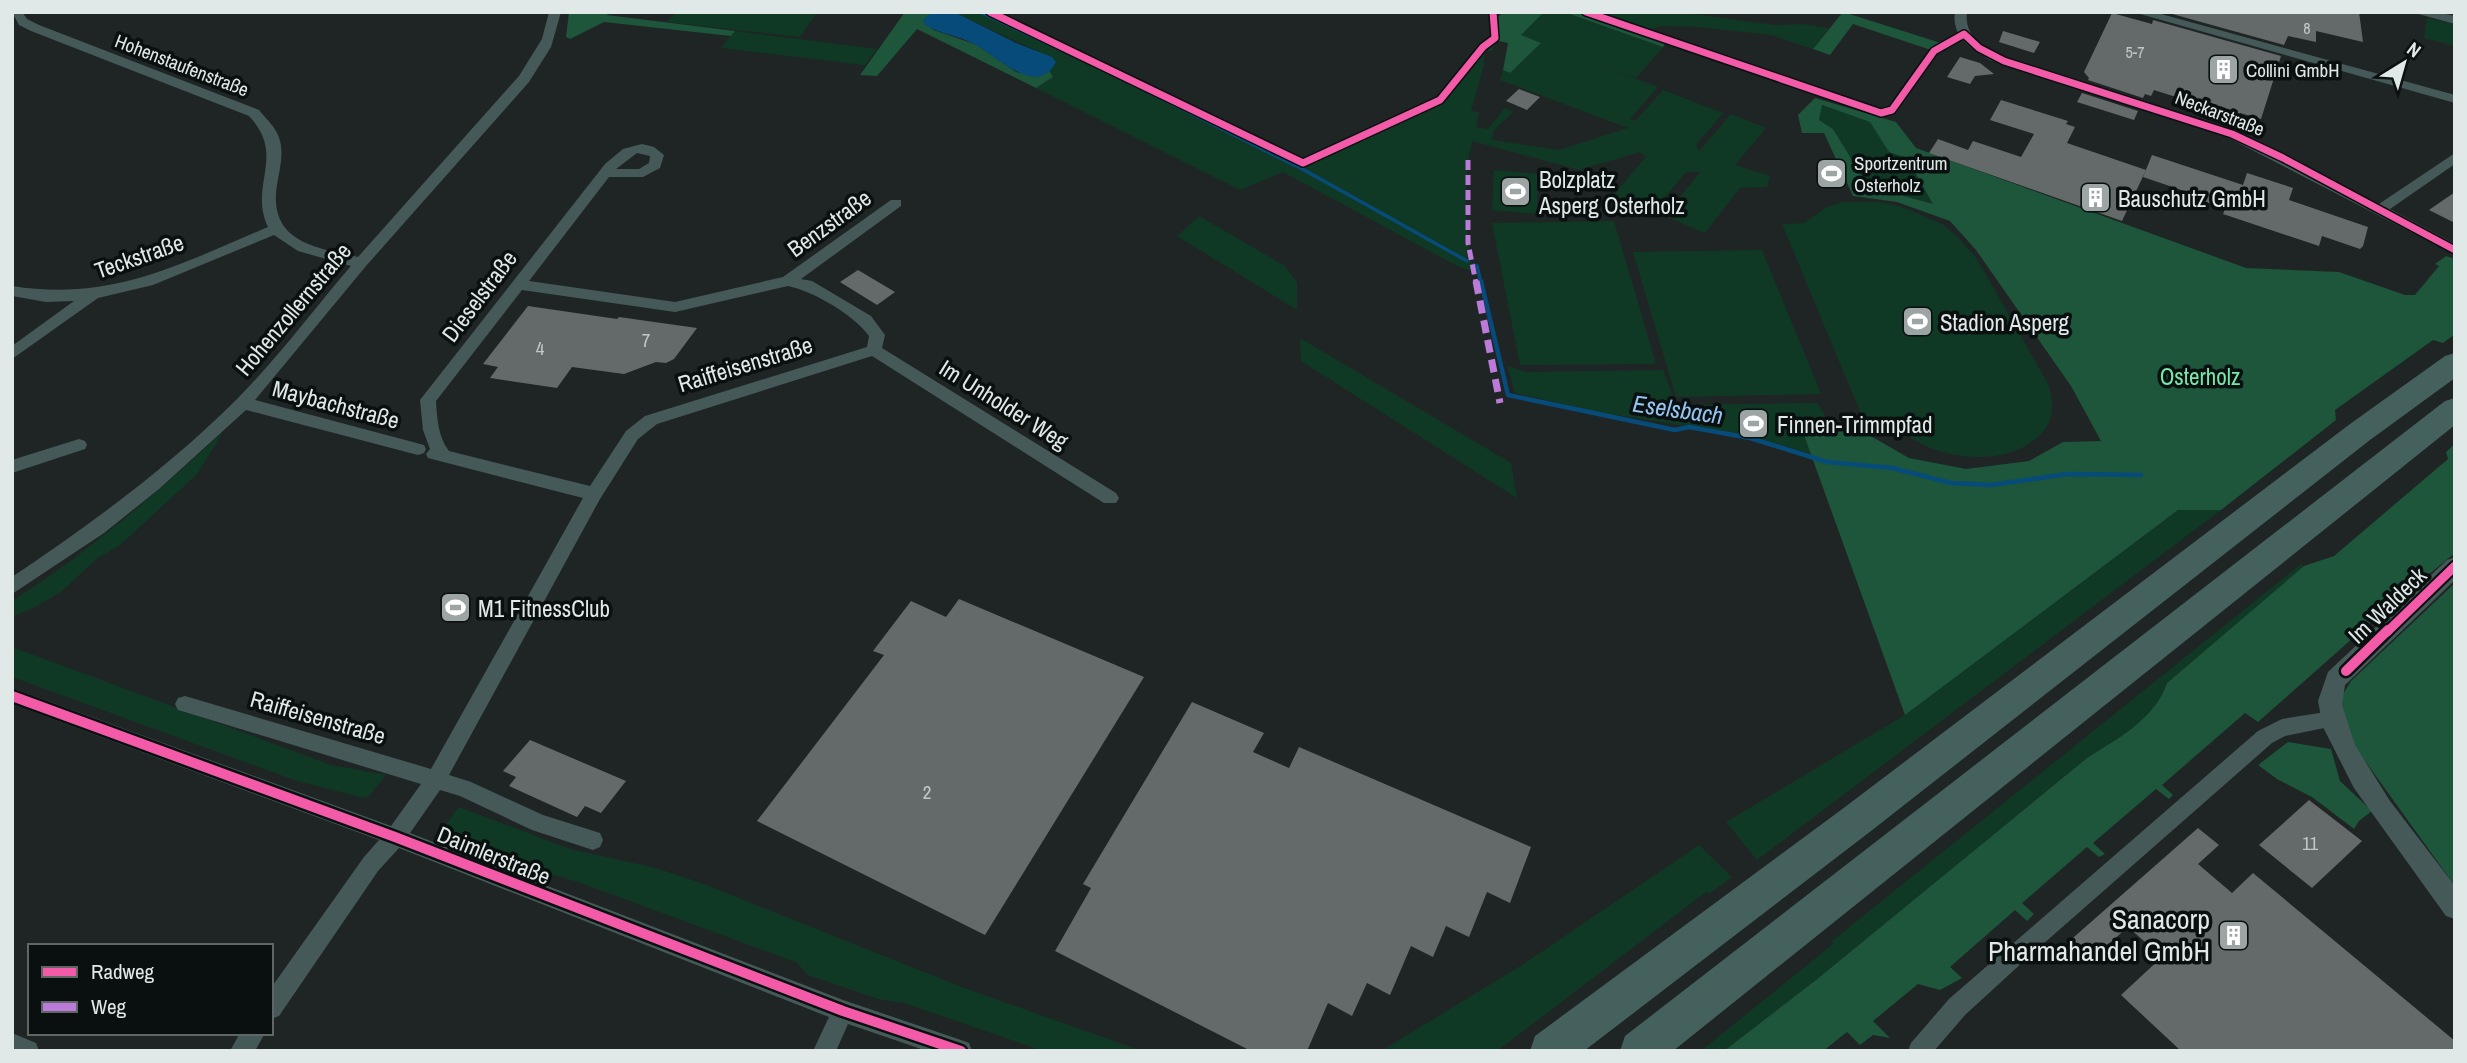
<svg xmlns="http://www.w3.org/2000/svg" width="2467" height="1063" viewBox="0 0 2467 1063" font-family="'Archivo Narrow',sans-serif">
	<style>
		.green { fill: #0f3925 }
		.forest { fill: #1d563a; fill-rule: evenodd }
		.water { fill: #064b7a }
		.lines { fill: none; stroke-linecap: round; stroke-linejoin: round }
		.stream-far1 { stroke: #064b7a; stroke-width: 3.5 }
		.stream { stroke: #064b7a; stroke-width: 4.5 }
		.building { fill: #64696a }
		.minor { fill: #455a58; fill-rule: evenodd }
		.tertiary { fill: #455a58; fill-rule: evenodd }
		.motorway { fill: #44615d; fill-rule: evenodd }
		.quiet-far1 { stroke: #bd7bd9; stroke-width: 5; stroke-dasharray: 10 5; stroke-linecap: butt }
		.quiet { stroke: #bd7bd9; stroke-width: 7; stroke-dasharray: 13 7; stroke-linecap: butt }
		.cycleway-far2-casing { stroke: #0a0f0f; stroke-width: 10 }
		.cycleway-far1-casing { stroke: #0a0f0f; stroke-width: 13 }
		.cycleway-casing { stroke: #0a0f0f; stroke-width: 15 }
		.cycleway-far2 { stroke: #f35aa7; stroke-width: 7 }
		.cycleway-far1 { stroke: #f35aa7; stroke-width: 9 }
		.cycleway { stroke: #f35aa7; stroke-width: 10 }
		.labels { text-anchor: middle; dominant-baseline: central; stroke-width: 7; stroke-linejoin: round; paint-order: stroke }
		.far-number-label { font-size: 16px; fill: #c1c8c8 }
		.far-street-label { font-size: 19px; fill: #e0e8e8; stroke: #0a0f0f }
		.far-poi-label { font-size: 19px; fill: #e0e8e8; stroke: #0a0f0f; text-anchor: start }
		.number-label { font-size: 19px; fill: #c1c8c8 }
		.poi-label { font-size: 23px; fill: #e0e8e8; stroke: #0a0f0f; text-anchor: start }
		.street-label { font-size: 23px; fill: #e0e8e8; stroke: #0a0f0f }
		.park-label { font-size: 23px; fill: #77e7a9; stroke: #0a0f0f }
		.water-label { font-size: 24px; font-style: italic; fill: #95c6f3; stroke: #0a0f0f }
		.near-poi-label { font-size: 28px; fill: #e0e8e8; stroke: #0a0f0f; text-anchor: end }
	</style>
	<rect width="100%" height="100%" fill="#1f2525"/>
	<g class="green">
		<path d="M 676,12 L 817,12 L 800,37 L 667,22 Z"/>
		<path d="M 953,12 L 990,12 L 1303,163 L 1440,100 L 1483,47 L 1495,38 L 1493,51 L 1484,51 L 1484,65 L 1471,111 L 1479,112 L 1476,127 L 1488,129 L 1505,108 L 1513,112 L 1493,131 L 1492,140 L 1559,150 L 1628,128 L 1500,80 L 1503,70 L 1510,73 L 1540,44 L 1520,36 L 1544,12 L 1564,12 L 1663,47 L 1636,78 L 1589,61 L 1658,87 L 1630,119 L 1635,121 L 1663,90 L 1723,113 L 1696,145 L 1699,151 L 1731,114 L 1766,128 L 1735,165 L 1770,176 L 1767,187 L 1740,188 L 1705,233 L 1665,216 L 1700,172 L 1686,172 L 1649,216 L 1609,200 L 1646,157 L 1640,152 L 1579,170 L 1472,141 C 1462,184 1465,229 1473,271 L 1459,267 L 1283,172 L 1240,190 L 1036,88 L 1053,77 L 1049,70 L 1054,66 L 1042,53 Z"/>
		<path d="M 1586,12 L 1678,12 L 1775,25 L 1803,24 L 1829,28 L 1813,49 L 1771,35 L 1699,27 L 1662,26 L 1641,32 Z"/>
		<path d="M 2427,18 L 2455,24 L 2455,46 L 2424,38 Z"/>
		<path d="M 735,31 L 877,49 L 865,65 L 721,48 Z"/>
		<path d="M 1821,105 L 1870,122 L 1889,152 L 1907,158 L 1934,204 L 1868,186 L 1833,129 L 1819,120 Z"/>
		<path d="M 1494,170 L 1538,174 L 1537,214 L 1492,210 Z"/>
		<path d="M 1844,202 L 1879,202 L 1902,207 L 1942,224 L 1957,236 L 1977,259 L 2048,384 C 2054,403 2055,419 2041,434 C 2013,463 1963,461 1928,447 C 1917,442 1906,434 1894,430 C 1887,427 1875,430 1868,431 L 1782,224 L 1804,223 L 1827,207 Z"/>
		<path d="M 1199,216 L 1285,266 L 1297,283 L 1297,310 L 1177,236 Z"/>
		<path d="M 1614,221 L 1656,364 L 1520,365 L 1492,223 Z"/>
		<path d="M 1762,250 L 1821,394 L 1676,397 L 1633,252 Z"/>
		<path d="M 1300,338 L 1511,463 L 1517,498 L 1301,361 Z"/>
		<path d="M 1507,366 L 1526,372 L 1663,370 L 1676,405 L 1817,403 L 1851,456 L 1827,459 L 1750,436 L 1603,413 L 1515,393 Z"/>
		<path d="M 223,432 L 197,474 L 120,545 L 96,559 L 61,592 L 37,606 L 12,617 L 12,601 C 89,552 157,493 223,432 Z"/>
		<path d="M 2178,510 L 2221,510 L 1757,860 L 1726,822 L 1905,715 Z"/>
		<path d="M 2301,564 L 2304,566 L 2167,683 C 2155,719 2117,739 2087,758 L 1816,980 L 1724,1051 L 1701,1051 L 1833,944 L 1832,941 Z"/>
		<path d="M 12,647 L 331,765 L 386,775 L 368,797 L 364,798 L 297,781 L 12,677 Z"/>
		<path d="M 459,807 L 570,849 L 656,868 L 701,883 L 959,986 L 1142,1051 L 1043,1051 L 904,1003 L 878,999 L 808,975 L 796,962 L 787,959 L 581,883 L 535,869 L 443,828 Z"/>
		<path d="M 1699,845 L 1732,877 L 1709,894 L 1706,892 L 1497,1051 L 1381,1051 L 1522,965 Z"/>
	</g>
	<g class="forest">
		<path d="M 569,12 L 609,12 L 607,15 L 735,31 L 731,36 L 604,22 L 570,39 L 566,37 Z"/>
		<path d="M 905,12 L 937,12 L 924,20 L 934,30 L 977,45 L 1016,72 L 1036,76 L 1049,70 L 1053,77 L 1036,88 L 917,29 L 877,76 L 860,75 Z"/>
		<path d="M 1503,12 L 1544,12 L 1521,35 L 1541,43 L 1510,73 L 1503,70 L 1508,43 L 1494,40 L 1495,20 Z"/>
		<path d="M 1564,12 L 1586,12 L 1667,41 L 1663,47 Z"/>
		<path d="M 1843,12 L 1944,44 L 1934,51 L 1853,24 L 1830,55 L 1813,49 Z"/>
		<path d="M 1815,98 L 1896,122 L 1916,148 L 2246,268 L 2339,272 L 2405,295 L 2415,295 L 2439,266 L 2435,264 L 2446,256 L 2455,259 L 2455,334 L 2443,343 L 2433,340 L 2335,410 L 2336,420 L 2221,510 L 2178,510 L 1905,715 L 1800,424 L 1848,423 L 1909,458 L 1966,469 L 2029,461 L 2063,442 L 2101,441 L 2071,386 L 1976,250 L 1950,221 L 1897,202 L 1853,196 L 1824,133 L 1802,133 L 1798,115 ZM 1822,105 L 1870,122 L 1889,152 L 1907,158 L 1933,204 L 1868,186 L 1833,129 L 1819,120 Z"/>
		<path d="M 2455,444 L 2455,553 L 2379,615 L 2258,722 L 2245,713 L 2162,785 L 2173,795 L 2169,799 L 2156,789 L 2093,843 L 2105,854 L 2099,857 L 2087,847 L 2022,903 L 2034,914 L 2027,921 L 2015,910 L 1950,967 L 1962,978 L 1940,990 L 1918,984 L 1873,1021 L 1890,1038 L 1873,1035 L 1860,1045 L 1847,1032 L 1823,1051 L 1724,1051 L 1816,980 L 2087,758 C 2117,739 2155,719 2167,683 L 2304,566 L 2334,556 L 2448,459 L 2446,452 Z"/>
		<path d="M 2455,583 L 2455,886 L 2350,740 L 2339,701 L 2351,681 Z"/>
		<path d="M 2288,742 L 2331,749 L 2340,781 L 2372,811 L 2359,821 L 2354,829 L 2312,797 L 2277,779 L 2258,765 Z"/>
	</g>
	<path class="water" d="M 937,13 L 956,13 L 1016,43 L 1052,57 L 1056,62 C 1037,99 997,56 976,45 C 960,36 941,34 925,25 L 923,20 L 928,15 Z"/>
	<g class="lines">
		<g class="stream-far1">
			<path d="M 980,12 L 1115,75 L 1296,166"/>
			<path d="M 1297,166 L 1467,261"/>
			<path d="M 1474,265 L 1477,266 L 1481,283"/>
		</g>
		<path class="stream" d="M 1481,281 L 1508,395 L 1675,430 L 1689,427 L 1750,438 L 1827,462 L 1892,468 L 1951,483 L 1991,485 L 2068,474 L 2141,475"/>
	</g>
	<g class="building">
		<path d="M 2165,12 L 2359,12 L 2363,42 L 2316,31 L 2316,42 L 2288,36 L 2284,45 Z"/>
		<path d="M 2112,13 L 2152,24 L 2153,20 L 2281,56 L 2261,119 L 2240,113 L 2239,116 L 2225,116 L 2207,110 L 2198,104 L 2154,90 L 2151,96 L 2145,94 L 2143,98 L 2088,80 L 2089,78 L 2084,72 Z"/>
		<path d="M 2003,31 L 2040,42 L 2034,53 L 1999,42 Z"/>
		<path d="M 1960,57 L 1980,63 L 1994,74 L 1975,76 L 1970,84 L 1947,77 Z"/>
		<path d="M 1519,89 L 1540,97 L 1527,110 L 1506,101 Z"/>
		<path d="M 2082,93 L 2138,111 L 2134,120 L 2077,102 Z"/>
		<path d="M 2001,100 L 2068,121 L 2066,124 L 2075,127 L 2067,143 L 2146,170 L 2122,221 L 1929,153 L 1938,139 L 1968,150 L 1973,141 L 2021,157 L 2034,134 L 1990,120 Z"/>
		<path d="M 2152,155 L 2243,185 L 2247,173 L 2293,188 L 2289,200 L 2368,227 L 2363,246 L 2360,249 L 2322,236 L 2319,246 L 2223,214 L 2225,209 L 2197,199 L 2199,196 L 2143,177 Z"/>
		<path d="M 1820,166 L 1836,166 L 1843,181 L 1827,181 Z"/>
		<path d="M 2455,192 L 2455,223 L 2429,210 Z"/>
		<path d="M 858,270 L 895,292 L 877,305 L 840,282 Z"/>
		<path d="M 528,306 L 617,319 L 619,317 L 697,328 L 674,359 L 666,363 L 656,362 L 624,374 L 572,367 L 557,388 L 490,378 L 498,367 L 483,364 Z"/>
		<path d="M 959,599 L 1144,677 L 985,935 L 757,821 L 884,655 L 873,651 L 911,601 L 946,617 Z"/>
		<path d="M 1192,702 L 1264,733 L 1253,752 L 1289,768 L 1299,747 L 1531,847 L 1510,903 L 1487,892 L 1469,937 L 1446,926 L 1433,957 L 1411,946 L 1390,995 L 1367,983 L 1352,1016 L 1328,1003 L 1307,1051 L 1251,1051 L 1055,951 L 1091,888 L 1083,884 Z"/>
		<path d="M 530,740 L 626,781 L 601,813 L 585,806 L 577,817 L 509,786 L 516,777 L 503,771 Z"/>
		<path d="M 2309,800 L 2362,841 L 2312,888 L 2259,845 Z"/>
		<path d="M 2198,828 L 2219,845 L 2198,864 L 2232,893 L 2253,873 L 2455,1041 L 2455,1051 L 2181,1051 L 2121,995 L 2162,957 L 2128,927 L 2087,963 L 2066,944 Z"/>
	</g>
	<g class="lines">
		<g class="minor">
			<path d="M 12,12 L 22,12 L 27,19 L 39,25 L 259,110 C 267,120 277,128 280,141 C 284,156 279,171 277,185 C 268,241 314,248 358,257 L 519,76 L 542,39 L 549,12 L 561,12 L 551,47 L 529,82 L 366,266 L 255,400 L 424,445 L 426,449 L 424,453 L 418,455 L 246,410 L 159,489 L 104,533 L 12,594 L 12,577 C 91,524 169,467 237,399 C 278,358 313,310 351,266 L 298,251 L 274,235 L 153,285 L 98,298 L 12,359 L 12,346 L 74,301 L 46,302 L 12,296 L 12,286 C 111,302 180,264 268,227 C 248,184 287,157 249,116 L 31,31 L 19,25 Z"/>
			<path d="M 1955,12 L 1967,12 C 1964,35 1981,45 1998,54 L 2237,131 L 2379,204 L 2455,153 L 2455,164 L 2390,209 L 2455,244 L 2455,255 L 2227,137 L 1990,60 C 1971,49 1951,36 1955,12 Z"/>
			<path d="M 2133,12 L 2154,12 L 2455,95 L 2455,103 Z"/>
			<path d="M 2411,12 L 2436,12 L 2455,16 L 2455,24 Z"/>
			<path d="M 642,144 L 654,147 L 664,155 L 660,168 L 643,177 L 609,177 L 529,281 L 675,302 L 783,277 L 891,200 L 901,200 L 901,206 L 801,279 L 812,281 L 871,316 L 885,335 L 882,348 L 1116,493 L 1119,498 L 1116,503 L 1104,503 L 872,356 L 657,424 L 638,439 L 600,499 L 449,775 L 471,782 L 543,815 L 600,833 L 603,840 L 600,847 L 593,850 L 532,830 L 460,796 L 440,790 L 410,833 L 843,1000 L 961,1040 L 969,1043 L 972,1051 L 927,1051 L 848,1024 L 836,1051 L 813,1051 L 829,1017 L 399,848 L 378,871 L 279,1016 L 271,1019 L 271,988 L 364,857 L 379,840 L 12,704 L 12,688 L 391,826 L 421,784 L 185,712 L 178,710 L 175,704 L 178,698 L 185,696 L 431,769 L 583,498 L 428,458 L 426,454 L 430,449 L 423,430 L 420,400 L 605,164 L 623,149 ZM 637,153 L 650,156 L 649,163 L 639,169 L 616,169 ZM 788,286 C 813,291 854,315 869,336 L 867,347 L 645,416 L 626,431 L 590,486 L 449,451 C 438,437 437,418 436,401 L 522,290 L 675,312 Z"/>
			<path d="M 79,439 L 85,441 L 87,445 L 85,449 L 12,473 L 12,460 Z"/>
			<path d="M 2332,711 L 2339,713 L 2342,719 L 2339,725 L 2285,736 L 2272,743 L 2025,960 L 1965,1015 L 1934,1051 L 1908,1051 L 1911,1043 L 1949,999 L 2258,731 L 2282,719 Z"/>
			<path d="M 12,1033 L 36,1043 L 39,1051 L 12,1051 Z"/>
			<path d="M 240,1033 L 265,1033 L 255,1051 L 230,1051 Z"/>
		</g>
		<path class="tertiary" d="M 2455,557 L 2455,580 L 2345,685 L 2342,705 L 2355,745 L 2390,801 L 2455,886 L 2455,919 L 2446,916 L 2354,788 L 2323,727 L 2318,701 L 2328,672 L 2447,560 Z"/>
		<g class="motorway">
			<path d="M 2455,353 L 2455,378 L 2370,440 L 1871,831 L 1584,1051 L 1530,1051 L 1535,1036 L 1845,807 L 2350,424 L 2445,356 Z"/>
			<path d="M 2455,398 L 2455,425 L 1673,1051 L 1620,1051 L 1625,1036 L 2445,401 Z"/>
		</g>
		<path class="quiet-far1" d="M 1468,160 L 1468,243 L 1476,283"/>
		<path class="quiet" d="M 1476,281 L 1500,403"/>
		<defs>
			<g id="cycleway-far2">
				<path d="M 990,12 L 1303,163 L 1440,100 L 1483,47 L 1495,38 L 1493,12"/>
				<path d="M 1586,12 L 1881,113 L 1892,110 L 1934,51 L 1964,34 L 1979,48 L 2004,61 L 2232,134 L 2283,158 L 2455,250"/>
			</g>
			<path id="cycleway-far1" d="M 2387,632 L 2455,566"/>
			<g id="cycleway">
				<path d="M 2346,671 L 2388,630"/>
				<path d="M 12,696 L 395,837 L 843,1011 L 961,1051"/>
			</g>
		</defs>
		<use href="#cycleway-far2" class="cycleway-far2-casing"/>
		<use href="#cycleway-far1" class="cycleway-far1-casing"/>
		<use href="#cycleway" class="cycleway-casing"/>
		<use href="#cycleway-far2" class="cycleway-far2"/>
		<use href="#cycleway-far1" class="cycleway-far1"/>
		<use href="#cycleway" class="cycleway"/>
	</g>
	<defs>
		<symbol id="building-square" viewBox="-11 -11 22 22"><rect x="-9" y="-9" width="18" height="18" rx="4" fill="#9ca4a4" stroke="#0a0f0f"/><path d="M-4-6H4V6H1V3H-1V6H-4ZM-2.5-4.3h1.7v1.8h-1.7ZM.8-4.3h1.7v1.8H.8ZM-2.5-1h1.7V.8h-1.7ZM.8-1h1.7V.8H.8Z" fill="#fff"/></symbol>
		<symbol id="stadium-square" viewBox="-11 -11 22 22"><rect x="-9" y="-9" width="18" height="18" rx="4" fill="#9ca4a4" stroke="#0a0f0f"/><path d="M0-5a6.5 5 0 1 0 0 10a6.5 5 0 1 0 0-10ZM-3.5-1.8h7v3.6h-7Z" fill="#fff"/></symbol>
	</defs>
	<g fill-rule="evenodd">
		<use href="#building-square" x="2206" y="52" width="35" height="35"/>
		<use href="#stadium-square" x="1814" y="156" width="35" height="35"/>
		<use href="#stadium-square" x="1498" y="174" width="35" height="35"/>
		<use href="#building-square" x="2078" y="180" width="35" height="35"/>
		<use href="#stadium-square" x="1900" y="304" width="35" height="35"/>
		<use href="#stadium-square" x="1736" y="406" width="35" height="35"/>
		<use href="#stadium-square" x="438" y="590" width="35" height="35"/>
		<use href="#building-square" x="2216" y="918" width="35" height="35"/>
	</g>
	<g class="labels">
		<g class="far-number-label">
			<text x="2307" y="28">8</text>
			<text x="2135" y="52">5-7</text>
		</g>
		<g class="far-street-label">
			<text transform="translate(182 65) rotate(21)">Hohenstaufenstraße</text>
			<text transform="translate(2220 113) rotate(21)">Neckarstraße</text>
		</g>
		<g class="far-poi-label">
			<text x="2246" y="70">Collini GmbH</text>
			<text x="1854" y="163">Sportzentrum<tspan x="1854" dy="22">Osterholz</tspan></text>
		</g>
		<g class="number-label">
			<text x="646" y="340">7</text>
			<text x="540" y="348">4</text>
			<text x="927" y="792">2</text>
			<text x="2310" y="843">11</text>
		</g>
		<g class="poi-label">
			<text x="1539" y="179">Bolzplatz<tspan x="1539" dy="26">Asperg Osterholz</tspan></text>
			<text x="2118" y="198">Bauschutz GmbH</text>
			<text x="1940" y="322">Stadion Asperg</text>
			<text x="1777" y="424">Finnen-Trimmpfad</text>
			<text x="478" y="608">M1 FitnessClub</text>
		</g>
		<g class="street-label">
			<text transform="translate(829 223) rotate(-36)">Benzstraße</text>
			<text transform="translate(139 256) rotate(-19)">Teckstraße</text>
			<text transform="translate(479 296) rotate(-53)">Dieselstraße</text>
			<text transform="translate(293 309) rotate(-50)">Hohenzollernstraße</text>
			<text transform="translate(745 364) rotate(-17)">Raiffeisenstraße</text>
			<text transform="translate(336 404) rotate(15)">Maybachstraße</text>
			<text transform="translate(1004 404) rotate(32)">Im Unholder Weg</text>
			<text transform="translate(2387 605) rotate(-44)">Im Waldeck</text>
			<text transform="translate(318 717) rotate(16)">Raiffeisenstraße</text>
			<text transform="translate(494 855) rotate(22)">Daimlerstraße</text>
		</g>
		<g class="park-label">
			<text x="2200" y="376">Osterholz</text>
		</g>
		<g class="water-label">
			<text transform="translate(1678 409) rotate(8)">Eselsbach</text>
		</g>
		<g class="near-poi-label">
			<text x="2210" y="919">Sanacorp<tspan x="2210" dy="32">Pharmahandel GmbH</tspan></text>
		</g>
	</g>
	<rect width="2467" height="1063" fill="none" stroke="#e0e8e8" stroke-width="28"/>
	<rect x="28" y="944" width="245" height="91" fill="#0a0f0f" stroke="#606666" stroke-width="2"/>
	<rect x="42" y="967" width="35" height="10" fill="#f35aa7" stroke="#606666" stroke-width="2"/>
	<text x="91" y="979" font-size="21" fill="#e0e8e8">Radweg</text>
	<rect x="42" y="1002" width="35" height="10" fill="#bd7bd9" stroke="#606666" stroke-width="2"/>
	<text x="91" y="1014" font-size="21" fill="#e0e8e8">Weg</text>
	<g transform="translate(2404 63) rotate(37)" stroke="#0a0f0f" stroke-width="5" paint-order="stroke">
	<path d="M0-5L12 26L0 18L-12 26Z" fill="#e0e8e8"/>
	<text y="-10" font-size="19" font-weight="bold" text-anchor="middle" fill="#e0e8e8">N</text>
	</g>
</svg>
